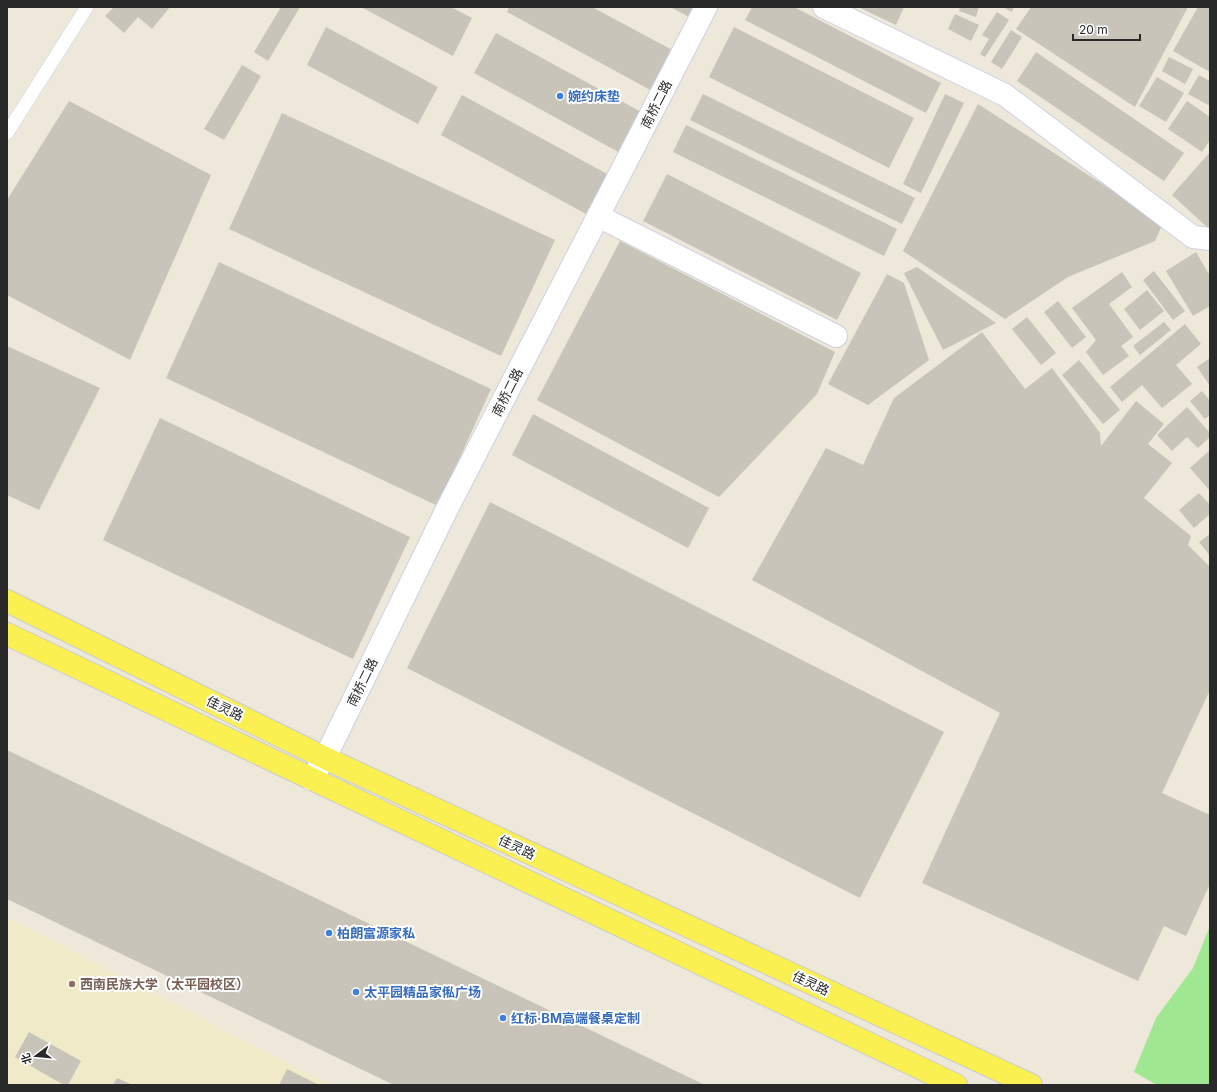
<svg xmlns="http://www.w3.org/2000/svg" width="1217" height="1092" viewBox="0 0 1217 1092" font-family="Inter,'Noto Sans SC',sans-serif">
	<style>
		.education { fill: #f0eac8 }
		.green { fill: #a0e792 }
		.building { fill: #c8c4ba }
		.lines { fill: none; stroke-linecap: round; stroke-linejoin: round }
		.lane-casing { stroke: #cfcfe3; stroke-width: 14 }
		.street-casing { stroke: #cfcfe3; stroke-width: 24 }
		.primary-casing { stroke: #ccc; stroke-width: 24 }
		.lane { stroke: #fff; stroke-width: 13 }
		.street { stroke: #fff; stroke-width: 22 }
		.primary { stroke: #faf052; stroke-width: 22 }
		.shop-dot { fill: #3f7fe0; stroke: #fff; stroke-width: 1.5 }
		.education-dot { fill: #8d6e63; stroke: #fff; stroke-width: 1.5 }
		.labels { text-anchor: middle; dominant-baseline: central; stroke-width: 4; stroke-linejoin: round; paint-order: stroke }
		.shop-label { font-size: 13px; font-weight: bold; fill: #366cbe; stroke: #fff; text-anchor: start }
		.street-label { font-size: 13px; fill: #292929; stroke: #fff }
		.education-label { font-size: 13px; font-weight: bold; fill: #785e54; stroke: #fff; text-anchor: start }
	</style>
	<rect width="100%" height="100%" fill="#ede8da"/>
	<path class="education" d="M 7,918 L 34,931 L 330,1085 L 7,1085 Z"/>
	<path class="green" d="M 1210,926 L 1210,1085 L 1157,1085 L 1134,1072 L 1156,1018 L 1193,968 Z"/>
	<g class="building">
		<path d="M 114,7 L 170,7 L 152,29 L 138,17 L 124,33 L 105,16 Z"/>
		<path d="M 281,7 L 300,7 L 268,61 L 254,52 Z"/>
		<path d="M 361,7 L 451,7 L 472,18 L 453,56 Z"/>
		<path d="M 509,7 L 592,7 L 676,52 L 654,92 L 507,12 Z"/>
		<path d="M 670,7 L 700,7 L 693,19 Z"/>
		<path d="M 752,7 L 794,7 L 941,83 L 926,113 L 745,20 Z"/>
		<path d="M 858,7 L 904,7 L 896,25 Z"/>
		<path d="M 960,7 L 979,7 L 976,17 L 959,11 Z"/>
		<path d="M 1002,7 L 1014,7 L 1012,12 Z"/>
		<path d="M 1031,7 L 1188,7 L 1135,107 L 1016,29 Z"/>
		<path d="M 1198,7 L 1210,7 L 1210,72 L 1173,51 Z"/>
		<path d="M 997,12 L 1009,20 L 985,57 L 980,54 L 989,39 L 982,35 Z"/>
		<path d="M 955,14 L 979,25 L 971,41 L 948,29 Z"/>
		<path d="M 326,27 L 438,87 L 418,124 L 307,65 Z"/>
		<path d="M 734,27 L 914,118 L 889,168 L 709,77 Z"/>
		<path d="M 1011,30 L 1022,37 L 1002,69 L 991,62 Z"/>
		<path d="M 496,33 L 643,113 L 622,154 L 474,73 Z"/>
		<path d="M 1036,52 L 1184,153 L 1164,181 L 1017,81 Z"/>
		<path d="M 1169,57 L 1193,69 L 1185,84 L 1162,71 Z"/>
		<path d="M 242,65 L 261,76 L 224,140 L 204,129 Z"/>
		<path d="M 1199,75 L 1210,81 L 1210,106 L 1188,94 Z"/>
		<path d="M 1157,77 L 1184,93 L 1166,122 L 1139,106 Z"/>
		<path d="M 703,94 L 915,198 L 902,224 L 690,120 Z"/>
		<path d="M 945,94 L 964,103 L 921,193 L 903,184 Z"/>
		<path d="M 462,95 L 609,175 L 588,215 L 441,135 Z"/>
		<path d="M 69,101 L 211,175 L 130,360 L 7,295 L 7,200 Z"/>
		<path d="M 1187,101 L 1210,117 L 1210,140 L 1202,152 L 1168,129 Z"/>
		<path d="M 978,104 L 1163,223 L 1155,241 L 1068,277 L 1005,319 L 903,251 Z"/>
		<path d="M 282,113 L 555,240 L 501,356 L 229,229 Z"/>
		<path d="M 686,125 L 897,229 L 884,256 L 673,152 Z"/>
		<path d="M 1210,152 L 1210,227 L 1208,228 L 1172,195 Z"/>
		<path d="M 667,174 L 861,273 L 837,320 L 643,221 Z"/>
		<path d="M 620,241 L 835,352 L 817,394 L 719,497 L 537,400 Z"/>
		<path d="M 1196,252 L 1210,276 L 1210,306 L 1193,316 L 1166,271 Z"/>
		<path d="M 219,262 L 491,389 L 438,506 L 166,378 Z"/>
		<path d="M 917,267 L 996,323 L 943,350 L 904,273 Z"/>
		<path d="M 1154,271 L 1185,311 L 1173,320 L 1143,280 Z"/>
		<path d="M 1122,272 L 1132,287 L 1109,304 L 1133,337 L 1121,346 L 1129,356 L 1103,375 L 1086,352 L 1096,340 L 1072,308 Z"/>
		<path d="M 887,274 L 904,283 L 929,360 L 868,405 L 828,384 Z"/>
		<path d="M 1147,290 L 1164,311 L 1140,330 L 1124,309 Z"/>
		<path d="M 1058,301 L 1086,337 L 1072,348 L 1044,312 Z"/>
		<path d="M 1027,317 L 1056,353 L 1041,365 L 1012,329 Z"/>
		<path d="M 1164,322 L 1171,330 L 1140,355 L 1133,346 Z"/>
		<path d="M 1185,324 L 1201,344 L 1176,365 L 1192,384 L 1162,408 L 1142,385 L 1122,402 L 1110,387 Z"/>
		<path d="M 982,332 L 1025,389 L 1052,368 L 1100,433 L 1101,446 L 1136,401 L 1164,424 L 1148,444 L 1172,463 L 1144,498 L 1191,536 L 1188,545 L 1210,567 L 1210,690 L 1162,793 L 1210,815 L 1210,884 L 1186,936 L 1164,926 L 1138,981 L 922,883 L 1000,713 L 752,580 L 826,448 L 863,465 L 894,398 Z"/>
		<path d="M 7,346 L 100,388 L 39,510 L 7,495 Z"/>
		<path d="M 1210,358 L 1210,386 L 1197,367 Z"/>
		<path d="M 1079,360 L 1120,410 L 1103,424 L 1062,375 Z"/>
		<path d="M 1202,391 L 1210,401 L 1210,415 L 1205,419 L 1190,401 Z"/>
		<path d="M 1187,407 L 1210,433 L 1210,437 L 1198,448 L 1187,437 L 1172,451 L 1157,435 Z"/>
		<path d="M 533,414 L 709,508 L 688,548 L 512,455 Z"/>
		<path d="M 160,418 L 410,537 L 353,659 L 103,540 Z"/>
		<path d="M 1210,450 L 1210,491 L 1190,468 Z"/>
		<path d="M 1199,493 L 1210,505 L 1210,514 L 1194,528 L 1179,510 Z"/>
		<path d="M 490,502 L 944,732 L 860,898 L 407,668 Z"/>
		<path d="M 1210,534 L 1210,556 L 1199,542 Z"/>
		<path d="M 7,750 L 705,1085 L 394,1085 L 7,899 Z"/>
		<path d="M 29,1032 L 81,1061 L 68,1085 L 64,1085 L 15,1057 Z"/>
		<path d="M 287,1069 L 317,1084 L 316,1085 L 279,1085 Z"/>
		<path d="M 117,1078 L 133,1085 L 113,1085 Z"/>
	</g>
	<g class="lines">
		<defs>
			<path id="lane" d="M 7,133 L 87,7"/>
			<g id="street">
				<path d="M 824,7 L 1005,95 L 1193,237 L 1210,239"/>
				<path d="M 598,216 L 836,336"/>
				<path d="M 311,779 L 325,758 L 448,507 L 706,7"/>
			</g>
			<g id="primary">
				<path d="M 7,601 L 325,758 L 1031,1085"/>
				<path d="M 7,634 L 956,1085"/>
			</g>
		</defs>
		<use href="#lane" class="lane-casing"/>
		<use href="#street" class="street-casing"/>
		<use href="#primary" class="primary-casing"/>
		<use href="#lane" class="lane"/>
		<use href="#street" class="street"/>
		<use href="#primary" class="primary"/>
	</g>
	<g class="shop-dot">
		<circle cx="560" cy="96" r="4"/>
		<circle cx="329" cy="933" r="4"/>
		<circle cx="356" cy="992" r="4"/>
		<circle cx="503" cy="1018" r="4"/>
	</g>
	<circle class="education-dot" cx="72" cy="984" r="4"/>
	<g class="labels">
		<g class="shop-label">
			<text x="568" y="96">婉约床垫</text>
			<text x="337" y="933">柏朗富源家私</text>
			<text x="364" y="992">太平园精品家俬广场</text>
			<text x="511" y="1018">红标·BM高端餐桌定制</text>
		</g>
		<g class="street-label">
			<text transform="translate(656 104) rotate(-63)">南桥二路</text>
			<text transform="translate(507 392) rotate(-63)">南桥二路</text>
			<text transform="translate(362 682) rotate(-64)">南桥二路</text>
			<text transform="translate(225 708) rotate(26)">佳灵路</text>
			<text transform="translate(517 847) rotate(25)">佳灵路</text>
			<text transform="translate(811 983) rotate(25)">佳灵路</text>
		</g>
		<g class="education-label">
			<text x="80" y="984">西南民族大学（太平园校区）</text>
		</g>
	</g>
	<rect width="1217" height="1092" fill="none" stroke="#292929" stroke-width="16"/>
	<g transform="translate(36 1056) rotate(254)" stroke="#ffffff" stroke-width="3" paint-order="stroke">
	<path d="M0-3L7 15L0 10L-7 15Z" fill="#292929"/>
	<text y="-6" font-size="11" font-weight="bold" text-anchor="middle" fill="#292929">北</text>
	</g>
	<path d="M1073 34v6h67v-6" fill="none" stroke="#292929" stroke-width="2"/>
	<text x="1079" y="34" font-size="12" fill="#292929" stroke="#ffffff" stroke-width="3" paint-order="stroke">20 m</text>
</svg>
